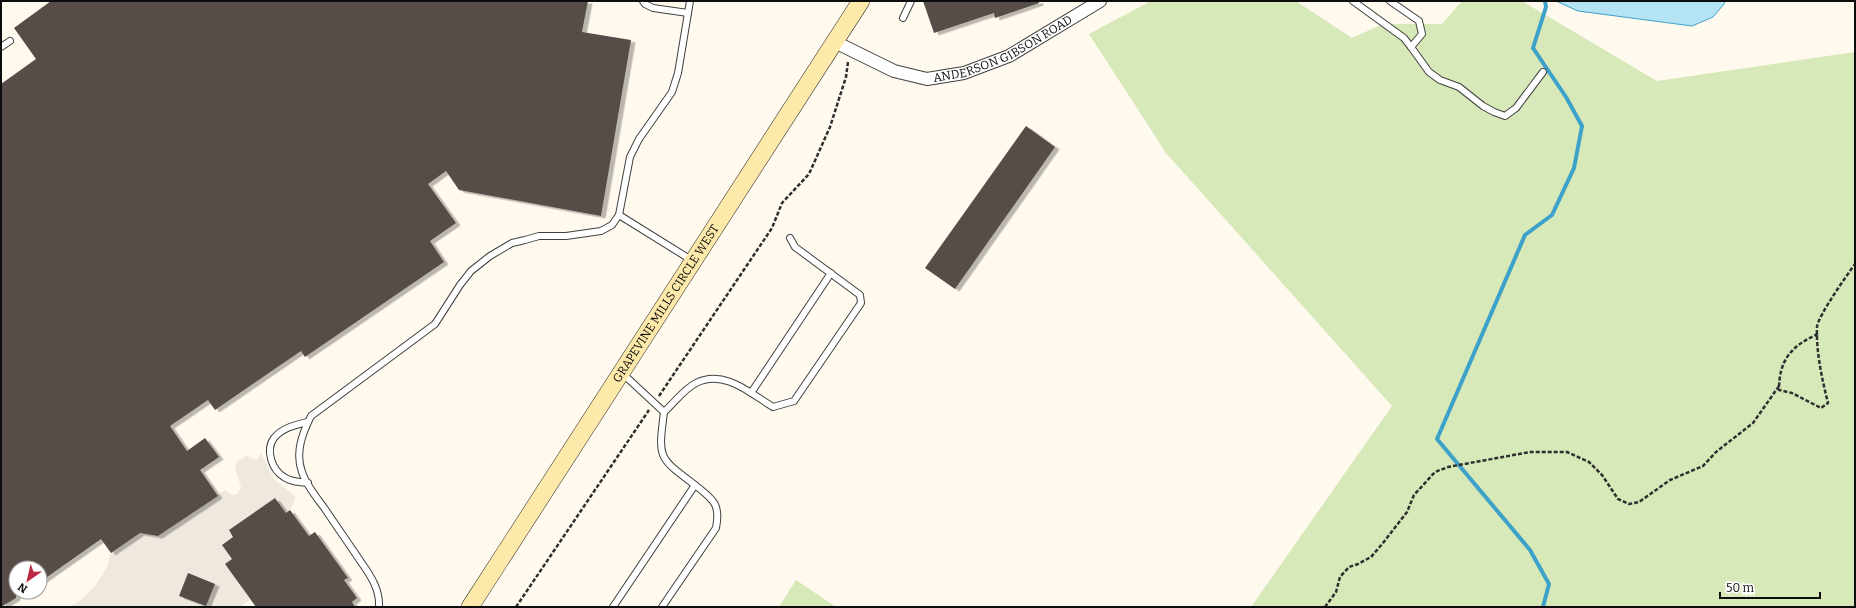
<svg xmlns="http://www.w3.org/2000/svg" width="1856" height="608" viewBox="0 0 1856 608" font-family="Bitter,serif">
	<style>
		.green { fill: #d7e8b9 }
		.plaza { fill: #eee8de }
		.water { fill: #b4e4f4; stroke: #3da2c9 }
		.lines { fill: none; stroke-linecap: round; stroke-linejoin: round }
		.stream { stroke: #3da2c9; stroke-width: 4 }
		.building { fill: #564d4a; filter: url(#shadow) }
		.lane-casing { stroke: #404040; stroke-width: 8 }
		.street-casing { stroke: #404040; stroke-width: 14 }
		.secondary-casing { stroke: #2f2f2f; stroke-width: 18 }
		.path { stroke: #2f2f2f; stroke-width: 2.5; stroke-dasharray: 4 2; stroke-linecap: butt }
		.lane { stroke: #fff; stroke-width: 6 }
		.street { stroke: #fff; stroke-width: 12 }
		.secondary { stroke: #fdeaab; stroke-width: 17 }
		.labels { text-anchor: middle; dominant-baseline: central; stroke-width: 4; stroke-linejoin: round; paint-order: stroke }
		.street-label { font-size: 12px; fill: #0d0d0d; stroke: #fff }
	</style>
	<defs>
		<filter id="shadow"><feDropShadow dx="4.5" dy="2.5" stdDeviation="0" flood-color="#0004"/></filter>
	</defs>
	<rect width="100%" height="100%" fill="#fff9ee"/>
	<g class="green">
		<path d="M 1151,1 L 1296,1 L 1352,38 L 1383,24 L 1442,24 L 1462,1 L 1522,1 L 1657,81 L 1855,52 L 1855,607 L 1251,607 L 1392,406 L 1166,153 L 1089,34 Z"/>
		<path d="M 796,580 L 836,607 L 779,607 Z"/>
	</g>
	<path class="plaza" d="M 261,453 L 274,479 L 296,497 L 290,510 L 286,513 L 275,498 L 229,530 L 233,537 L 232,559 L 225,564 L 250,600 L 240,607 L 70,607 L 81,600 L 95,586 L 107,567 L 111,553 L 140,533 L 158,536 L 225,490 L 232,495 L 237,494 L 241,487 L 235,468 L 237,461 L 247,456 L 257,460 Z"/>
	<path class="water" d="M 1556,1 L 1725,1 L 1724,4 L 1713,17 L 1692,26 L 1578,11 Z"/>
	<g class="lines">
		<path class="stream" d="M 1543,607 L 1549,584 L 1530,550 L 1437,439 L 1525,235 L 1552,215 L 1574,168 L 1582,126 L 1566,97 L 1533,48 L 1546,7 L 1545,1"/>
	</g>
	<g class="building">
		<path d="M 51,1 L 588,1 L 582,32 L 631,40 L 601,216 L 459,190 L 446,171 L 428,184 L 456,223 L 430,241 L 444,262 L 305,357 L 301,351 L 215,410 L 208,400 L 170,426 L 187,451 L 205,438 L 219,457 L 200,470 L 218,496 L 158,536 L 140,533 L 111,553 L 101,539 L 40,582 L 40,568 L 16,568 L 16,598 L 1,607 L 1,84 L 36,59 L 14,28 Z"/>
		<path d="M 923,1 L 1039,1 L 1039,3 L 995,18 L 994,13 L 934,33 Z"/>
		<path d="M 1026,126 L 1055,147 L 955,289 L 925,268 Z"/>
		<path d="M 275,498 L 286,513 L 290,510 L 309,536 L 315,532 L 348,578 L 344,580 L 357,598 L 352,602 L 355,607 L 256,607 L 225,564 L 232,559 L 222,545 L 233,537 L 229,530 Z"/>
		<path d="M 188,573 L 215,584 L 206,606 L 179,596 Z"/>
	</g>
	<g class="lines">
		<defs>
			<g id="lane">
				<path d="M 643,1 L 645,4 L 653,8 L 688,13"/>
				<path d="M 1353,1 L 1404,38 L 1411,47 L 1422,34 L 1419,21 L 1390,1"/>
				<path d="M 903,18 L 911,1"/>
				<path d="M 1,47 L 10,41"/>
				<path d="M 1411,47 L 1429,72 L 1440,80 L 1459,87 L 1483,106 L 1494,112 L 1505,116 L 1516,108 L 1543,72"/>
				<path d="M 619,215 L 693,261"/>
				<path d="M 623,374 L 664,412"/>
				<path d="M 751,393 L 831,273"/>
				<path d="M 307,422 C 295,425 282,428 274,438 C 265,450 272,470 284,477 C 291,482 299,482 308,483"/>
				<path d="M 379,607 C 380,590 371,576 361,562 C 349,544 337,527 325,509 C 317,498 306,485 302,472 C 295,453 302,434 311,416 L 435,324 L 460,285 L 471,271 L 490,256 L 512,243 L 525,240 L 539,236 L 566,236 L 601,231 L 612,225 L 619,215 L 630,157 L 639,139 L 672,92 L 678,73 L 690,1"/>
				<path d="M 613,607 L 695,485 C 658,457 658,459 664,412 C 674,403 684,389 696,383 C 724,369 750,393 773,407 L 794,401 L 861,303 L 860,295 L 795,247 L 790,238"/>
				<path d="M 662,607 L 716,528 C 721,503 712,499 695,485"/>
			</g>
			<g id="street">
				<path id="s1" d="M 835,42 L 894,71 L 927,79 L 964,73 L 1009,56 L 1100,1"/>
			</g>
			<g id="secondary">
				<path id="s2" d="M 470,607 L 861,1"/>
			</g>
		</defs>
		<use href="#lane" class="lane-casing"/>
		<use href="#street" class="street-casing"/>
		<use href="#secondary" class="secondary-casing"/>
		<g class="path">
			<path d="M 1818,334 C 1791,346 1779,360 1779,390 L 1792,393 L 1821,408 L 1828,403 C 1822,379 1816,352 1817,327 C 1818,316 1847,275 1855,264"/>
			<path d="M 659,396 L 772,228 L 782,203 L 809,174 L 830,127 L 846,77 L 848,62"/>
			<path d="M 516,607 L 649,410"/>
			<path d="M 1325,607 L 1336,592 L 1340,577 L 1349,567 L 1358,564 L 1371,557 L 1383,543 L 1407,512 L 1414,495 L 1435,472 L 1448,467 L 1530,452 L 1567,452 L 1589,462 L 1602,475 L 1618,499 L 1629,504 L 1639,502 L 1670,480 L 1703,466 L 1716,452 L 1753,423 L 1779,386"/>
		</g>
		<use href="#lane" class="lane"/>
		<use href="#street" class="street"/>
		<use href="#secondary" class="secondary"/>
	</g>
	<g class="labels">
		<g class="street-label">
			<text stroke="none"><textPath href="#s1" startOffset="182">ANDERSON GIBSON ROAD</textPath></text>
			<text stroke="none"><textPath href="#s2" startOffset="361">GRAPEVINE MILLS CIRCLE WEST</textPath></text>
		</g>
	</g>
	<rect width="1856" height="608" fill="none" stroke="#0d0d0d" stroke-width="4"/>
	<g transform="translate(28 580) rotate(214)"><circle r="19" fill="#ffffff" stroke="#9e9e9e"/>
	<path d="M0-3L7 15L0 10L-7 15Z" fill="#b92941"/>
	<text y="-6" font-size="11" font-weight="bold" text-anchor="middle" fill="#0d0d0d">N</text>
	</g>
	<path d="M1720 592v6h100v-6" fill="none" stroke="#0d0d0d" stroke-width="2"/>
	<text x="1726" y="592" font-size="12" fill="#0d0d0d" stroke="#ffffff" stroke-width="3" paint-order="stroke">50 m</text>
</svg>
